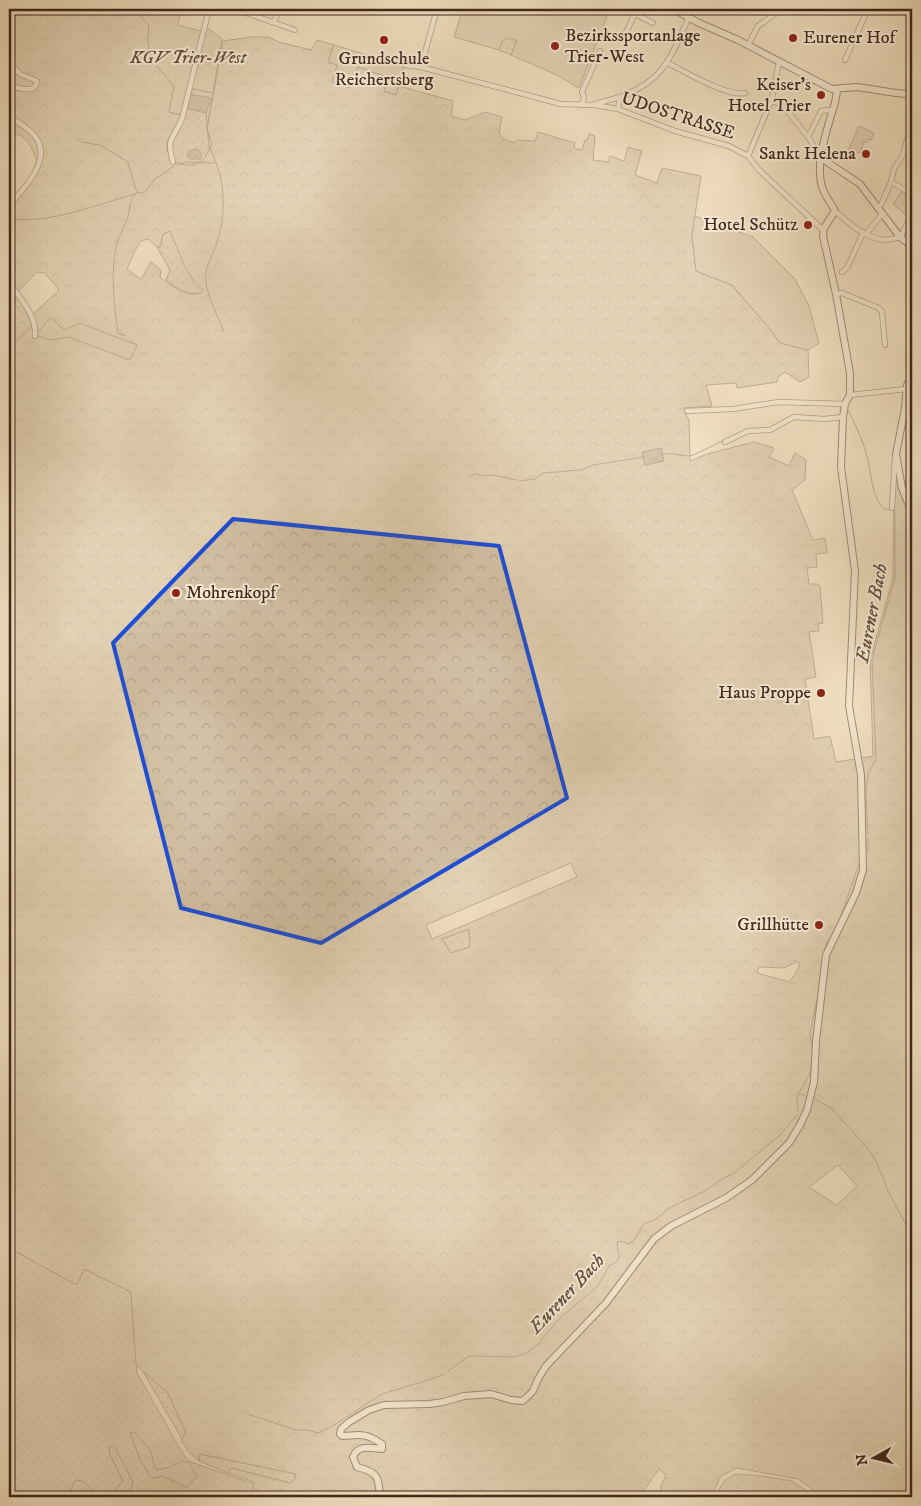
<svg xmlns="http://www.w3.org/2000/svg" width="921" height="1506" viewBox="0 0 921 1506" font-family="'IM FELL DW Pica',serif">
	<style>
		.grass { fill: url(#grass-dots); stroke: #8a7460; fill-rule: evenodd }
		.forest { fill: url(#forest-crowns); stroke: #8a7460; fill-rule: evenodd }
		.garden { fill: #d3c1a5; stroke: #8a7460 }
		.water { fill: url(#water-ripples); stroke: #87705d }
		.lines { fill: none; stroke-linecap: round; stroke-linejoin: round }
		.stream { stroke: #87705d; stroke-width: 1 }
		.street-casing { stroke: #6d5544; stroke-width: 6 }
		.secondary-casing { stroke: #41271b; stroke-width: 8 }
		.street { stroke: #f6ebd7; stroke-width: 4.5 }
		.secondary { stroke: #f6ebd7; stroke-width: 6 }
		.marked { fill: none; stroke: #1d4ed8; stroke-width: 4; stroke-linejoin: round }
		.poi-dot { fill: #8f2418; stroke: #f6ebd7; stroke-width: 2 }
		.labels { text-anchor: middle; dominant-baseline: central; stroke-width: 4; stroke-linejoin: round; paint-order: stroke }
		.poi-label { font-size: 18px; fill: #41271b; stroke: #f6ebd7; text-anchor: end }
		.park-label { font-size: 18px; font-style: italic; fill: #664e3e; stroke: #f6ebd7 }
		.street-label { font-size: 18px; fill: #41271b; stroke: #f6ebd7 }
		.water-label { font-size: 19px; font-style: italic; fill: #644c3c; stroke: #f6ebd7 }
	</style>
	<defs>
		<pattern id="grass-dots" width="8" height="8" patternUnits="userSpaceOnUse" patternTransform="scale(1.25)"><rect width="8" height="8" fill="#d3c1a5"/><path d="M2 2h.1M6 6h.1" fill="none" stroke="#b6a68d" stroke-width="1.8" stroke-linecap="round"/></pattern>
		<pattern id="forest-crowns" width="20" height="18" patternUnits="userSpaceOnUse" patternTransform="scale(1.25)"><rect width="20" height="18" fill="#d3c1a5"/><path d="M2 6a3 3 0 1 1 6 0M12 15a3 3 0 1 1 6 0" fill="none" stroke="#b6a68d"/></pattern>
		<pattern id="water-ripples" width="26" height="14" patternUnits="userSpaceOnUse" patternTransform="scale(1.25)"><rect width="26" height="14" fill="#b5a189"/><path d="M2 4q2-2 4 0t4 0M15 11q2-2 4 0t4 0" fill="none" stroke="#95836f"/></pattern>
	</defs>
	<rect width="100%" height="100%" fill="#f1e0c1"/>
	<filter id="stains"><feTurbulence type="fractalNoise" baseFrequency=".004" numOctaves="4"/><feColorMatrix values="0 0 0 0 .2 0 0 0 0 .09 0 0 0 0 .02 0 0 0 .5 -.17"/></filter>
	<radialGradient id="worn" r=".72"><stop offset=".6" stop-color="#630" stop-opacity="0"/><stop offset="1" stop-color="#630" stop-opacity=".3"/></radialGradient>
	<g class="grass">
		<path d="M 509,38 L 517,41 L 511,55 L 499,50 L 501,41 Z"/>
		<path d="M 188,87 L 213,93 L 207,128 L 212,144 C 209,149 206,157 202,161 C 189,171 167,163 167,146 C 168,137 174,132 177,125 C 183,114 185,99 188,87 Z"/>
		<path d="M 902,191 C 910,196 914,201 911,211 L 908,211 L 905,214 L 893,204 Z"/>
		<path d="M 170,231 L 193,280 L 203,290 L 201,293 C 188,296 175,288 166,280 L 170,270 L 157,247 L 160,247 L 163,234 Z"/>
		<path d="M 9,285 L 30,317 L 32,326 L 15,343 L 9,341 Z"/>
		<path d="M 469,929 L 470,947 L 451,953 L 442,939 Z"/>
		<path d="M 9,1248 L 77,1285 L 84,1269 L 131,1292 L 137,1373 L 179,1447 L 188,1461 L 254,1484 L 253,1493 L 263,1497 L 133,1497 L 131,1489 L 133,1482 L 113,1446 L 109,1452 L 123,1481 L 117,1488 L 117,1497 L 99,1497 L 84,1482 L 76,1480 L 68,1497 L 9,1497 ZM 135,1432 C 139,1439 147,1444 150,1451 C 153,1457 152,1464 157,1470 L 168,1468 L 178,1463 L 197,1476 L 186,1487 L 162,1476 L 155,1478 C 140,1465 136,1451 131,1433 Z"/>
		<path d="M 142,1370 L 168,1393 L 186,1433 L 182,1439 Z"/>
		<path d="M 199,1454 L 296,1474 L 294,1480 L 290,1483 L 232,1468 L 228,1473 L 199,1461 Z"/>
		<path d="M 735,1474 L 762,1476 L 792,1481 L 816,1497 L 715,1497 L 724,1481 Z"/>
	</g>
	<g class="forest">
		<path d="M 9,9 L 128,9 L 138,14 L 149,25 L 148,40 L 150,58 L 174,86 L 169,112 L 181,115 C 178,125 169,134 167,144 C 165,162 188,171 201,161 C 206,158 209,149 212,144 L 207,129 L 223,41 L 251,37 L 269,37 L 279,42 L 311,50 L 317,40 L 334,45 L 328,62 L 337,65 L 332,82 L 357,67 L 388,77 L 384,91 L 396,95 L 399,86 L 453,101 L 451,116 L 465,120 L 485,112 L 502,117 L 499,133 L 502,138 L 514,143 L 517,140 L 535,141 L 538,132 L 575,143 L 574,148 L 582,150 L 585,140 L 587,140 L 589,134 L 595,136 L 593,160 L 608,162 L 610,156 L 624,161 L 628,147 L 642,151 L 635,175 L 657,183 L 662,168 L 701,176 L 692,235 L 696,271 L 731,285 L 769,328 L 780,343 L 808,350 L 809,377 L 800,382 L 785,372 L 778,377 L 777,382 L 737,388 L 736,383 L 706,385 L 712,406 L 683,408 L 689,420 L 690,461 L 707,454 L 754,442 L 774,448 L 769,457 L 789,466 L 795,453 L 806,460 L 805,480 L 792,490 L 813,540 L 825,538 L 827,553 L 816,554 L 817,567 L 807,568 L 809,584 L 818,584 L 820,586 L 823,623 L 818,624 L 819,631 L 809,632 L 816,677 L 805,679 L 814,739 L 830,736 L 836,762 L 873,756 L 870,659 L 893,578 L 894,486 L 912,481 L 912,1497 L 824,1497 L 798,1479 L 737,1468 L 721,1476 L 711,1497 L 661,1497 L 661,1486 L 666,1475 L 659,1469 L 639,1497 L 416,1497 L 406,1494 L 403,1497 L 263,1497 L 252,1493 L 254,1482 L 228,1473 L 231,1468 L 290,1483 L 294,1480 L 296,1474 L 200,1454 L 199,1461 L 189,1452 L 181,1440 L 186,1433 L 168,1393 L 136,1365 L 131,1292 L 84,1269 L 77,1285 L 9,1248 L 9,341 L 15,343 L 32,326 L 30,317 L 59,290 L 45,273 L 37,272 L 15,295 L 9,285 L 9,201 L 29,180 L 37,162 C 33,151 29,138 17,134 L 13,136 L 9,143 ZM 170,231 L 184,265 L 193,280 L 203,290 L 201,293 C 184,298 173,284 160,278 L 161,270 L 151,262 L 141,279 L 127,269 L 136,249 L 141,241 L 148,239 L 157,247 L 160,247 L 163,234 ZM 571,863 L 577,877 L 432,939 L 426,925 ZM 469,929 L 470,947 L 451,953 L 442,939 ZM 797,962 L 800,964 L 796,973 L 789,982 L 757,973 L 759,967 L 783,968 ZM 838,1165 L 857,1186 L 837,1205 L 809,1187 Z"/>
		<path d="M 135,1432 C 139,1439 147,1444 150,1451 C 153,1457 152,1464 157,1470 L 168,1468 L 182,1461 L 189,1463 L 197,1476 L 186,1487 L 162,1476 L 152,1478 C 141,1464 136,1449 130,1433 Z"/>
		<path d="M 110,1446 L 114,1446 L 133,1482 L 131,1489 L 133,1497 L 117,1497 L 117,1488 L 123,1481 L 109,1452 Z"/>
		<path d="M 75,1480 L 84,1482 L 99,1497 L 68,1497 Z"/>
	</g>
	<g class="garden">
		<path d="M 128,9 L 181,9 L 178,25 L 201,31 L 207,27 L 222,39 L 213,93 L 188,88 L 181,115 L 169,112 L 174,86 L 150,58 L 148,40 L 149,25 L 138,14 Z"/>
		<path d="M 463,9 L 610,9 L 579,88 L 557,75 L 511,55 L 517,41 L 509,38 L 502,41 L 499,50 L 454,37 Z"/>
		<path d="M 334,45 L 404,66 L 396,95 L 384,91 L 388,77 L 358,67 L 350,88 L 332,82 L 337,65 L 328,62 Z"/>
		<path d="M 859,126 L 874,133 L 871,140 L 868,139 L 867,142 L 864,142 L 860,153 L 849,149 Z"/>
		<path d="M 695,216 L 753,237 L 795,279 L 809,306 L 819,343 L 808,350 L 780,343 L 769,328 L 732,285 L 696,271 L 692,235 Z"/>
		<path d="M 51,317 L 64,330 L 80,323 L 137,345 L 130,360 L 69,337 L 49,340 L 36,335 Z"/>
	</g>
	<g class="water">
		<path d="M 190,94 L 211,98 L 206,113 L 188,109 Z"/>
		<path d="M 195,149 L 198,150 L 202,155 L 200,160 L 195,158 L 191,160 L 187,156 L 189,151 Z"/>
		<path d="M 661,448 L 664,461 L 645,465 L 642,452 Z"/>
	</g>
	<g class="lines">
		<g class="stream">
			<path d="M 77,138 L 81,141"/>
			<path d="M 82,142 L 99,145"/>
			<path d="M 100,145 L 128,162 L 137,193 L 145,192 L 155,179 L 174,166"/>
			<path d="M 216,163 C 226,189 225,217 217,243 C 214,253 207,263 206,273 C 204,292 217,314 224,332"/>
			<path d="M 177,165 L 187,162 L 216,163 L 209,145 L 206,113"/>
			<path d="M 12,219 C 54,223 95,205 135,194"/>
			<path d="M 126,336 L 118,333 C 114,306 110,270 117,243 C 120,234 124,226 128,217 C 131,207 128,201 137,193"/>
			<path d="M 848,410 C 855,424 862,438 866,453 C 872,471 870,495 884,509 L 893,510 L 895,515 L 895,578 L 872,659 L 876,760 L 868,773 L 866,794 L 868,834"/>
			<path d="M 661,455 C 672,451 683,458 693,455 C 703,451 713,445 723,441"/>
			<path d="M 469,476 L 476,474 L 483,476 L 492,475 L 517,480"/>
			<path d="M 519,481 L 535,479 L 543,473 L 581,470 L 593,465 L 644,457"/>
			<path d="M 865,855 L 868,851 L 868,837"/>
			<path d="M 838,924 L 859,864"/>
			<path d="M 825,950 L 827,941 L 833,934"/>
			<path d="M 800,1094 L 806,1096"/>
			<path d="M 815,1099 L 831,1108 L 869,1150 L 876,1161 L 888,1191 L 912,1236"/>
			<path d="M 798,1110 L 797,1100 L 799,1093 L 809,1076 L 812,1064 L 812,1050 L 810,1033 L 817,999"/>
			<path d="M 448,1371 L 469,1356 L 514,1357 L 525,1354 L 536,1346 L 561,1317 L 597,1287 L 610,1265 L 615,1263 L 619,1258 L 617,1242 L 622,1241 L 628,1244 L 633,1242 L 644,1224 L 656,1219 L 673,1206 L 705,1191 L 722,1179 L 733,1174 L 779,1136 L 798,1114"/>
			<path d="M 248,1414 L 296,1430 L 308,1430 L 318,1433 L 331,1427 L 382,1394 L 435,1378 L 444,1374"/>
		</g>
		<defs>
			<g id="street">
				<path d="M 235,9 L 295,30"/>
				<path d="M 428,9 L 437,12"/>
				<path d="M 452,9 L 461,12"/>
				<path d="M 635,14 L 653,23"/>
				<path d="M 274,21 L 280,9"/>
				<path d="M 624,37 L 637,9"/>
				<path d="M 748,45 L 758,26 L 782,9"/>
				<path d="M 845,60 L 868,9"/>
				<path d="M 9,62 L 20,74 L 37,81 L 37,83 L 33,89 L 24,89 L 9,86"/>
				<path d="M 668,63 C 685,72 728,97 745,93"/>
				<path d="M 405,65 L 421,67 L 561,104 L 594,105 L 618,109 L 675,131 L 729,146 L 748,156 L 759,170 L 823,230"/>
				<path d="M 421,67 L 437,9"/>
				<path d="M 772,99 L 786,109 L 808,137 L 820,156"/>
				<path d="M 595,104 L 620,97"/>
				<path d="M 582,105 L 584,97 L 582,92 L 600,51"/>
				<path d="M 618,109 L 620,97 C 665,80 670,58 689,17"/>
				<path d="M 9,116 C 16,121 25,126 31,132 C 57,155 25,188 9,205"/>
				<path d="M 808,137 L 821,111 L 827,110 L 832,111"/>
				<path d="M 748,156 L 772,99 L 779,62"/>
				<path d="M 173,162 C 166,137 173,140 182,119 L 209,9"/>
				<path d="M 891,182 L 912,194"/>
				<path d="M 878,207 L 881,205 L 891,182 L 894,169 L 903,155 L 912,122"/>
				<path d="M 835,211 C 853,227 874,247 900,237 L 912,216"/>
				<path d="M 866,234 L 882,214"/>
				<path d="M 842,272 L 847,268 L 863,233"/>
				<path d="M 9,282 C 20,299 37,315 35,336"/>
				<path d="M 836,294 L 842,293 L 879,308 L 882,312 L 885,345"/>
				<path d="M 850,395 L 906,389"/>
				<path d="M 687,411 L 733,409 L 779,402 L 845,404"/>
				<path d="M 725,442 L 748,431 L 770,430 L 794,417 L 824,419 L 843,417"/>
				<path d="M 892,508 L 895,457"/>
			</g>
			<g id="secondary">
				<path d="M 673,9 L 699,23 L 738,40 L 832,89 L 857,87 L 896,93 L 906,94 L 912,91"/>
				<path d="M 821,158 L 860,184 L 900,237 L 912,246"/>
				<path d="M 912,375 L 907,385 L 905,408 L 896,454 L 902,488 L 912,513"/>
				<path d="M 380,1497 C 378,1476 379,1473 357,1467 L 353,1457 C 358,1444 371,1448 382,1449 L 382,1444 C 364,1432 361,1435 342,1436 L 340,1434 L 341,1429 L 349,1422 L 369,1410 L 384,1405 L 430,1404 L 443,1402 L 464,1396 L 491,1394 L 511,1400 L 522,1401 L 525,1399 L 533,1391 L 538,1379 L 546,1366 L 606,1303 L 654,1239 L 671,1226 L 726,1198 L 752,1180 L 789,1143 L 800,1125 L 807,1110 L 814,1082 L 816,1041 L 826,955 L 856,893 L 863,870 L 861,775 L 849,706 L 855,571 L 841,467 L 843,417 L 845,404 L 850,395 L 850,373 L 836,294 L 823,236 L 824,228 L 835,211 C 831,203 825,196 822,187 C 816,166 824,139 830,119 C 833,109 837,99 837,89"/>
			</g>
		</defs>
		<use href="#street" class="street-casing"/>
		<use href="#secondary" class="secondary-casing"/>
		<use href="#street" class="street"/>
		<use href="#secondary" class="secondary"/>
	</g>
	<path d="M0 0H921V1506H0ZM 233,519 L 499,546 L 567,798 L 321,943 L 181,908 L 113,643 Z" fill="#f1e0c1" fill-opacity=".55" fill-rule="evenodd"/>
	<path class="marked" d="M 233,519 L 499,546 L 567,798 L 321,943 L 181,908 L 113,643 Z"/>
	<g class="poi-dot">
		<circle cx="793" cy="38" r="5"/>
		<circle cx="384" cy="40" r="5"/>
		<circle cx="555" cy="46" r="5"/>
		<circle cx="821" cy="95" r="5"/>
		<circle cx="866" cy="154" r="5"/>
		<circle cx="808" cy="225" r="5"/>
		<circle cx="176" cy="593" r="5"/>
		<circle cx="821" cy="693" r="5"/>
		<circle cx="819" cy="925" r="5"/>
	</g>
	<g class="labels">
		<g class="poi-label">
			<text x="565" y="36" text-anchor="start">Bezirkssportanlage<tspan x="565" dy="21">Trier-West</tspan></text>
			<text x="803" y="38" text-anchor="start">Eurener Hof</text>
			<text x="384" y="59" text-anchor="middle">Grundschule<tspan x="384" dy="21">Reichertsberg</tspan></text>
			<text x="811" y="85">Keiser's<tspan x="811" dy="21">Hotel Trier</tspan></text>
			<text x="856" y="154">Sankt Helena</text>
			<text x="798" y="225">Hotel Schütz</text>
			<text x="186" y="593" text-anchor="start">Mohrenkopf</text>
			<text x="811" y="693">Haus Proppe</text>
			<text x="809" y="925">Grillhütte</text>
		</g>
		<g class="park-label">
			<text x="188" y="58">KGV Trier-West</text>
		</g>
		<g class="street-label">
			<text transform="translate(678 116) rotate(18)">UDOSTRASSE</text>
		</g>
		<g class="water-label">
			<text transform="translate(872 613) rotate(-79)">Eurener Bach</text>
			<text transform="translate(567 1294) rotate(-47)">Eurener Bach</text>
		</g>
	</g>
	<rect width="921" height="1506" fill="none" stroke="#f1e0c1" stroke-width="30"/>
	<rect x="10" y="10" width="901" height="1486" fill="none" stroke="#41271b" stroke-width="2.5"/>
	<rect x="15" y="15" width="891" height="1476" fill="none" stroke="#41271b"/>
	<g transform="translate(874 1458) rotate(262)" stroke="#f6ebd7" stroke-width="4" paint-order="stroke">
	<path d="M0-4L9 19L0 12L-9 19Z" fill="#41271b"/>
	<text y="-8" font-size="14" font-weight="bold" text-anchor="middle" fill="#41271b">N</text>
	</g>
	<rect width="100%" height="100%" filter="url(#stains)"/>
	<rect width="100%" height="100%" fill="url(#worn)"/>
</svg>
